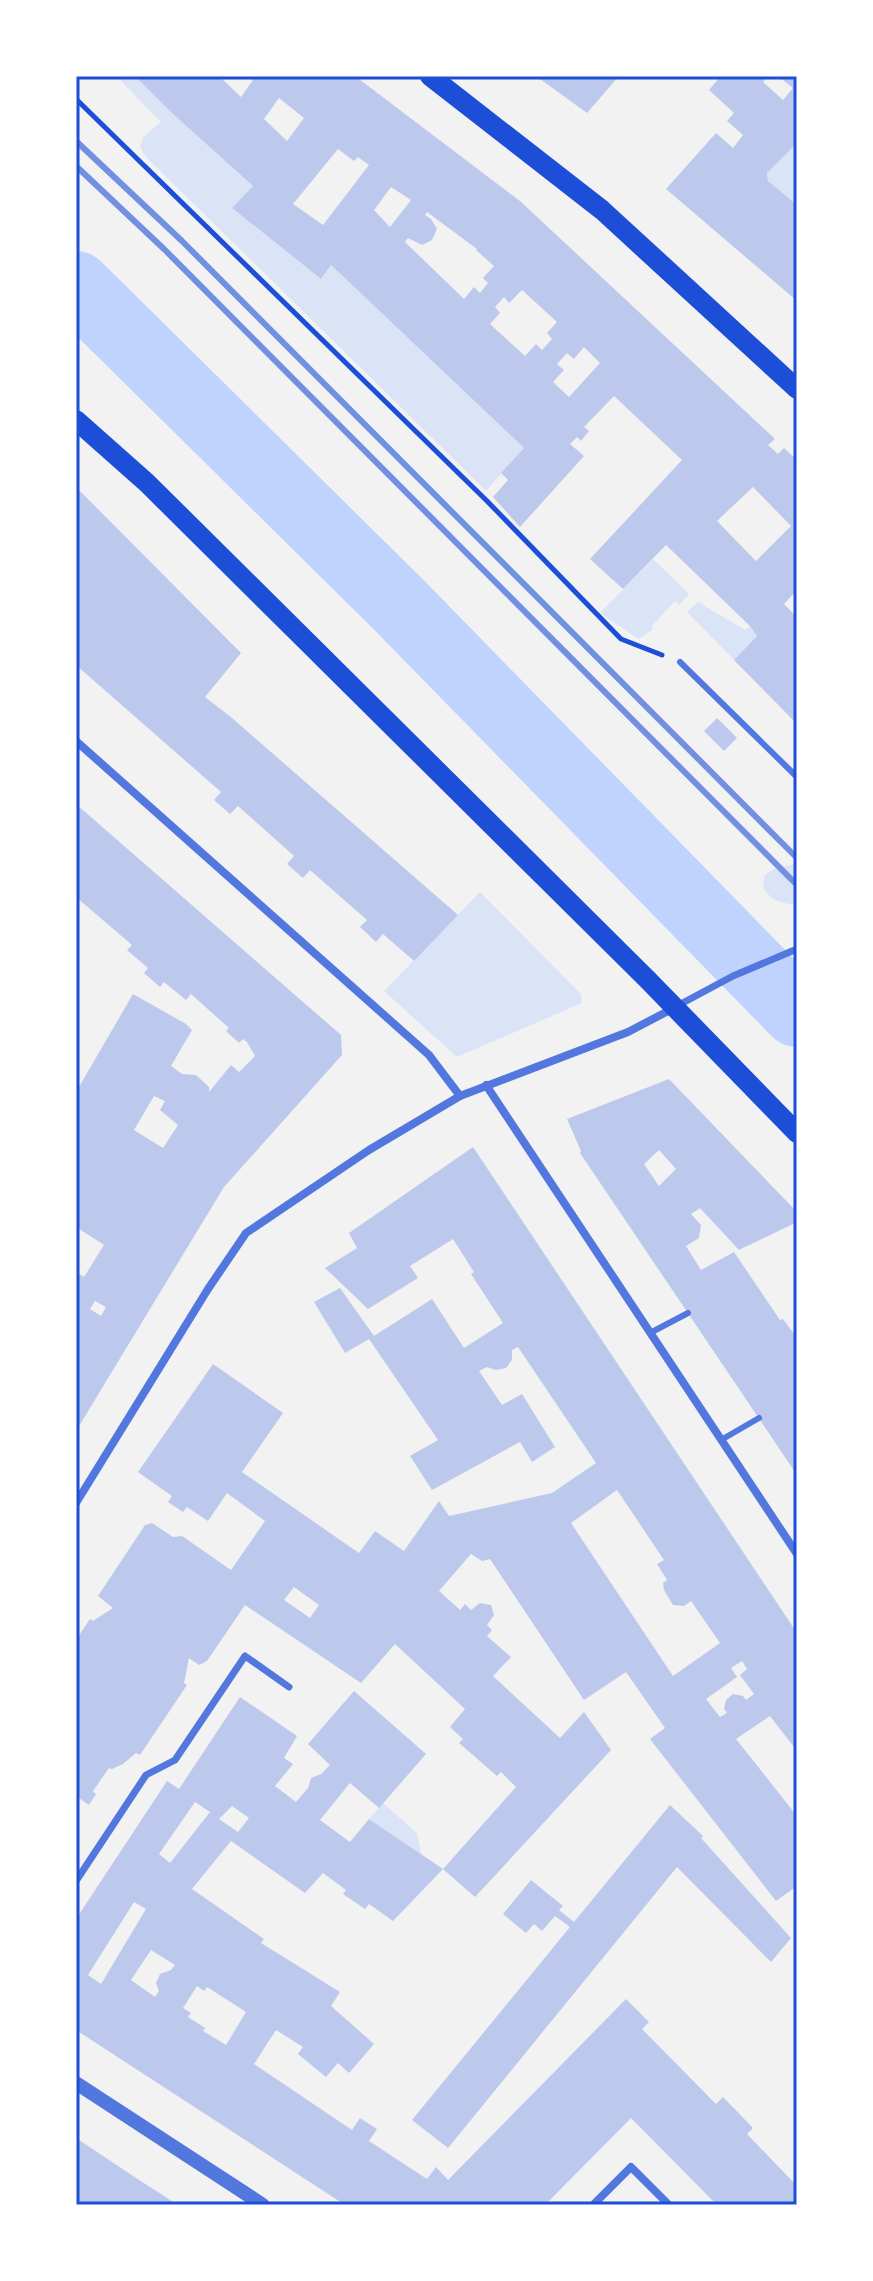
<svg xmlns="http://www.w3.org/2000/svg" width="873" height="2281" viewBox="0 0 873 2281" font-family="Spectral,serif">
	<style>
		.green { fill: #dbe4f7 }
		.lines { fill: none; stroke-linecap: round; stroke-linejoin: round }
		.river { stroke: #bfd3fe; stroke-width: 70 }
		.building { fill: #bdc9ec; fill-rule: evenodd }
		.path { stroke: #1d4ed8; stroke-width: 5 }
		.service { stroke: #5277de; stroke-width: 6 }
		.pedestrian { stroke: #5277de; stroke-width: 7 }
		.minor { stroke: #5277de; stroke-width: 8 }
		.tertiary { stroke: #5277de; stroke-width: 14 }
		.primary { stroke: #1d4ed8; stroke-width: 20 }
		.rail { stroke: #7290e2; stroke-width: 6 }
		.neatline { fill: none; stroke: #1d4ed8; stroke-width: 3 }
	</style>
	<rect width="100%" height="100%" fill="#f2f2f2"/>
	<g class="green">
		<path d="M 125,76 L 135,76 L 253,186 L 233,209 L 321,279 L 331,265 L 524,448 L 486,491 L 146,157 L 140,147 L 143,137 L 161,122 L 121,81 Z"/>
		<path d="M 797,143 L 797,205 L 768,181 L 767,173 Z"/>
		<path d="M 653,559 L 689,594 L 679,605 L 675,601 L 652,626 L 653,629 L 639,639 L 600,613 Z"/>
		<path d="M 698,602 L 745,630 L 750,626 L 757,636 L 734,660 L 687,612 Z"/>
		<path d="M 797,864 L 797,905 C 783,904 767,900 763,885 L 765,875 L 775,868 Z"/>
		<path d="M 480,892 L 581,994 L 582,1003 L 457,1057 L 384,991 Z"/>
		<path d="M 797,974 L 797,1015 C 776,1021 752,1026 749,998 C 759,980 777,974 797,974 Z"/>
		<path d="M 383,1803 L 417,1833 L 421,1854 L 369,1819 Z"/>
	</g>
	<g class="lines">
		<path class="river" d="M 76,286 L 399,605 L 797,1012"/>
	</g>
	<g class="building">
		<path d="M 135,76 L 219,76 L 241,97 L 253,80 L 247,76 L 355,76 L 520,201 L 775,439 L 768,445 L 778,454 L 784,448 L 797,460 L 797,590 L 784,604 L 797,617 L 797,724 L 734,660 L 757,636 L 750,626 L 666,545 L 623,589 L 590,559 L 682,460 L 614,396 L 584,427 L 589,431 L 581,441 L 577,437 L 570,444 L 584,456 L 520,527 L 493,497 L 508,480 L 501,473 L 524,448 L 331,265 L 321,279 L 232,208 L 253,186 L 171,112 ZM 279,98 L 304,118 L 287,141 L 264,119 ZM 338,149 L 354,161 L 358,157 L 369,165 L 323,225 L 293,204 ZM 391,187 L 411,200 L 390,227 L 374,210 ZM 427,212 L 477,249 L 476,250 L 494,266 L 483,278 L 488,283 L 480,293 L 474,287 L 464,299 L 405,242 L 408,238 L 422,245 L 432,240 L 437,229 L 431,219 L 425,215 ZM 522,290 L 557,322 L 547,333 L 552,339 L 542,350 L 536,344 L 525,356 L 490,324 L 500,313 L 495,307 L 504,297 L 509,303 ZM 584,347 L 600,363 L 569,397 L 553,382 L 564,370 L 557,364 L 567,353 L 574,359 ZM 753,487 L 791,526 L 756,561 L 717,521 Z"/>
		<path d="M 536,76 L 619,76 L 587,113 Z"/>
		<path d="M 721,76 L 768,76 L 763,82 L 783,100 L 793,88 L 778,76 L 797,76 L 797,143 L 767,173 L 768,181 L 797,205 L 797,301 L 666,189 L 716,133 L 733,148 L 743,135 L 727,121 L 734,113 L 709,90 Z"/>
		<path d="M 76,487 L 241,653 L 205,697 L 232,718 L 458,915 L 414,961 L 383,934 L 376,942 L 360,927 L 367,920 L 310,870 L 303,878 L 287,864 L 294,856 L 238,806 L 230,814 L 214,800 L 221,792 L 76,665 Z"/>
		<path d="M 717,718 L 737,738 L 724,751 L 704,731 Z"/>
		<path d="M 76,804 L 341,1035 L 342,1055 L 224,1187 L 76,1431 L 76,1272 L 84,1277 L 104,1245 L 76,1227 L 76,1092 L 133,994 L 186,1024 L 192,1030 L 171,1066 L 182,1074 L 196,1075 L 209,1087 L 209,1092 L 231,1065 L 239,1072 L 255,1056 L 247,1042 L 243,1039 L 239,1043 L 226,1031 L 229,1028 L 191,994 L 186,1000 L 164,982 L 160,987 L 144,973 L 148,968 L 127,950 L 132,945 L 76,897 ZM 154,1096 L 165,1101 L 160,1110 L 178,1125 L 163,1148 L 134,1130 ZM 95,1301 L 106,1307 L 101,1316 L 90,1309 Z"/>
		<path d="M 669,1079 L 797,1212 L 797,1222 L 739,1250 L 700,1208 L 691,1214 L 701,1225 L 699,1238 L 686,1246 L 701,1270 L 734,1252 L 780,1320 L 783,1319 L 797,1338 L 797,1475 L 580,1153 L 581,1151 L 567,1119 ZM 659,1150 L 676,1169 L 659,1186 L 644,1164 Z"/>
		<path d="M 473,1147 L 797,1633 L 797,1751 L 770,1716 L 736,1739 L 797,1816 L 797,1886 L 776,1901 L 650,1739 L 665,1728 L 626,1672 L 584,1700 L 490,1559 L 482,1561 L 471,1554 L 439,1591 L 460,1610 L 465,1604 L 471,1610 L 480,1603 L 491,1605 L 494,1615 L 487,1625 L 492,1630 L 487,1636 L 511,1657 L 493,1676 L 560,1738 L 584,1712 L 611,1750 L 475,1897 L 443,1869 L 516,1787 L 501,1772 L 497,1776 L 459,1743 L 463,1739 L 450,1727 L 465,1709 L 395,1644 L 361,1683 L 245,1605 L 207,1661 L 199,1665 L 189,1658 L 184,1683 L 187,1685 L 140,1755 L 136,1753 L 123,1764 L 112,1769 L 109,1768 L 93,1791 L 96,1794 L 89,1805 L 76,1796 L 76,1640 L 90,1619 L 93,1621 L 113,1608 L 98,1596 L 145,1525 L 152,1523 L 173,1537 L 182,1536 L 231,1570 L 265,1521 L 227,1493 L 208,1521 L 187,1507 L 183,1512 L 168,1502 L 172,1496 L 138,1472 L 213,1364 L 283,1413 L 242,1472 L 359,1553 L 375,1531 L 404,1551 L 439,1501 L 449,1516 L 552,1493 L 596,1463 L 518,1347 L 512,1350 L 512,1360 L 506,1368 L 496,1370 L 487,1367 L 479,1371 L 502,1405 L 522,1394 L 555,1447 L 532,1462 L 520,1442 L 432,1490 L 410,1456 L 438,1440 L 369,1339 L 345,1353 L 314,1302 L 340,1288 L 374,1336 L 432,1299 L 464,1348 L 503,1323 L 471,1274 L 474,1272 L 453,1239 L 410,1266 L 418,1278 L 368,1309 L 325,1268 L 357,1248 L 349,1233 ZM 617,1490 L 664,1560 L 657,1564 L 667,1580 L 663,1583 L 664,1590 L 673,1605 L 684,1606 L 691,1601 L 720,1643 L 673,1676 L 571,1523 ZM 294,1587 L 319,1605 L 310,1618 L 284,1600 ZM 742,1661 L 747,1669 L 740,1675 L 754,1694 L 746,1700 L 743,1696 L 733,1694 L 726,1700 L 724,1709 L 727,1713 L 720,1717 L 706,1699 L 737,1677 L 731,1668 Z"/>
		<path d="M 354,1691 L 426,1754 L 379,1808 L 350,1783 L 320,1820 L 350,1842 L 369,1819 L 443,1869 L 393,1921 L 369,1904 L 365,1909 L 343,1894 L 346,1890 L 323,1873 L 305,1893 L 231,1841 L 192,1889 L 264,1939 L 261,1943 L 340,1992 L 331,2006 L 374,2044 L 349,2073 L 338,2063 L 326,2077 L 298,2054 L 303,2047 L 276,2030 L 254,2064 L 352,2130 L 360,2118 L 377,2129 L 369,2141 L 427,2179 L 436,2167 L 448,2180 L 626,1999 L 649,2022 L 642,2029 L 716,2104 L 723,2097 L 753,2128 L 747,2134 L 797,2186 L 797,2205 L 717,2205 L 631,2118 L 545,2205 L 345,2205 L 76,2030 L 76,1919 L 167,1781 L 179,1789 L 240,1697 L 297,1736 L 284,1758 L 293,1764 L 275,1786 L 296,1802 L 308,1788 L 311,1778 L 321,1774 L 330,1765 L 308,1744 ZM 195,1802 L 210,1812 L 170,1863 L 159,1854 ZM 232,1806 L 249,1818 L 238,1832 L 219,1819 ZM 134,1902 L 146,1909 L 101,1984 L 88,1975 ZM 151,1950 L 175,1965 L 171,1970 L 160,1974 L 156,1983 L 159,1991 L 155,1997 L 131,1980 ZM 197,1986 L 204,1991 L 207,1987 L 246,2012 L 226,2045 L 203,2031 L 205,2028 L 188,2017 L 191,2013 L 183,2008 Z"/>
		<path d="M 670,1805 L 703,1836 L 701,1838 L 791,1938 L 771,1962 L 677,1867 L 448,2148 L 412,2120 L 570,1927 L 555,1916 L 542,1931 L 534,1924 L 526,1933 L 503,1914 L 531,1880 L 563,1906 L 559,1910 L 574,1922 Z"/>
		<path d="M 76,2138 L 136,2178 L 178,2205 L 76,2205 Z"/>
	</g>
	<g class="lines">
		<path class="path" d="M 76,99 L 487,501 L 621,639 L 662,655"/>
		<g class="service">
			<path d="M 680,662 L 797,777"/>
			<path d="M 650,1333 L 688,1313"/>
			<path d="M 721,1440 L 759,1418"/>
		</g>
		<g class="pedestrian">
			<path d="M 677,1006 L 733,976 L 797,949"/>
			<path d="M 76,1881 L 146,1775 L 175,1760 L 245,1656 L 289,1687"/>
		</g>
		<g class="minor">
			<path d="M 76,741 L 429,1055 L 460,1096"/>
			<path d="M 486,1085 L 797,1554"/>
			<path d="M 76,1503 L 208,1289 L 246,1233 L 369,1150 L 460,1096 L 628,1032 L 672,1009"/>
			<path d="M 593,2205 L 631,2167 L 669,2205"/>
		</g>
		<path class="tertiary" d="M 76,2083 L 263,2205"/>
		<g class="primary">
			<path d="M 430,76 L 602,210 L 797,389"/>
			<path d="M 76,420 L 147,483 L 648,980 L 797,1133"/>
		</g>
		<g class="rail">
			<path d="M 76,141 L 182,241 L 797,858"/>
			<path d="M 76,166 L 164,249 L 797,885"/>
		</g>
	</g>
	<rect width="873" height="2281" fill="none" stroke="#ffffff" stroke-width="156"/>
	<rect x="78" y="78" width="717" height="2125" class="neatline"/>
</svg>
